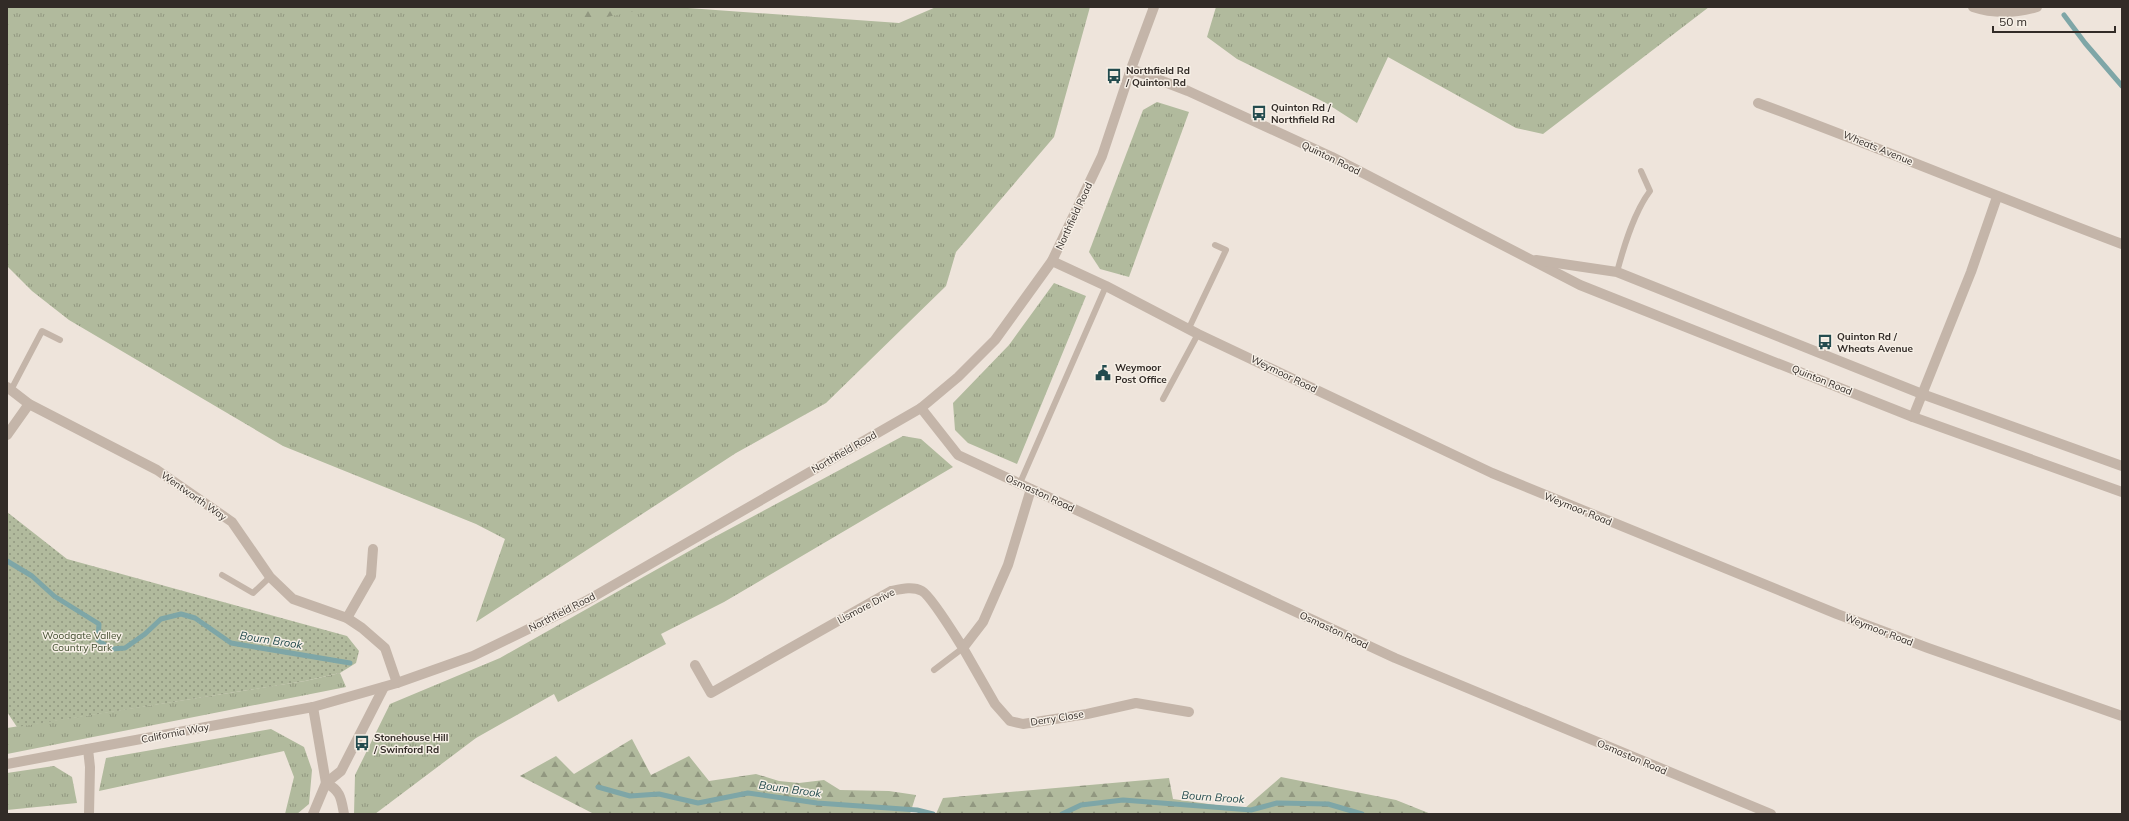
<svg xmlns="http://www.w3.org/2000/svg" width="2129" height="821" viewBox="0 0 2129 821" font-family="Mulish,sans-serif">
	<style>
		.grass { fill: url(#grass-tufts) }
		.forest { fill: url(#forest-firs) }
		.park { fill: url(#park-dots) }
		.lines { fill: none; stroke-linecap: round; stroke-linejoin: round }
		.stream { stroke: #7ea6a7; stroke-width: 5 }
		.service { stroke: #c4b5a9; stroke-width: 6 }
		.minor { stroke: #c4b5a9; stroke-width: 10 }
		.tertiary { stroke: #c4b5a9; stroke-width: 10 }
		.labels { text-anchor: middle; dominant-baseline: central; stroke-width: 3; stroke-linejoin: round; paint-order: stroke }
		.poi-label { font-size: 10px; font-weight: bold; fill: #322b27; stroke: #f6efe6; text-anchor: start }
		.street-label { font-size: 10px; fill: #322b27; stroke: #f6efe6 }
		.park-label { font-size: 10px; fill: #424d2f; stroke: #f6efe6 }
		.water-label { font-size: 11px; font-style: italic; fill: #234b4e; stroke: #f6efe6 }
	</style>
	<defs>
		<pattern id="grass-tufts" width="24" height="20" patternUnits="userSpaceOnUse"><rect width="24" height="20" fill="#b1ba9d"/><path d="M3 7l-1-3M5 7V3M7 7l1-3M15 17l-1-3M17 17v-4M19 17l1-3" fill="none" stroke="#919780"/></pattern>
		<pattern id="forest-firs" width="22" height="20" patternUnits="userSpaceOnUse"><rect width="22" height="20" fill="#b1ba9d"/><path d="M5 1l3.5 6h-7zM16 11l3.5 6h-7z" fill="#919780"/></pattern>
		<pattern id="park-dots" width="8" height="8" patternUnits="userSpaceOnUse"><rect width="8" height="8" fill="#b1ba9d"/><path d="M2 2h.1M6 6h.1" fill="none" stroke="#919780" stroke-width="1.8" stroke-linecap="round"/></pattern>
	</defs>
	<rect width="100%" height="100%" fill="#eee4db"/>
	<g class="grass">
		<path d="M 7,7 L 674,7 L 899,23 L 936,7 L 1090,7 L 1054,137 L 956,252 L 946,286 L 826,403 L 736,453 L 476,622 L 505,539 L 476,524 L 283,446 L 69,320 L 32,291 L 7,266 Z"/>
		<path d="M 1216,7 L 1709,7 L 1543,134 L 1516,128 L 1388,57 L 1357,123 L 1326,103 L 1237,59 L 1207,37 Z"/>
		<path d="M 1157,102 L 1189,112 L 1129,277 L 1100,269 L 1089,252 L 1143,110 Z"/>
		<path d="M 1054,283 L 1086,296 L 1017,464 L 968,443 L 955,430 L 953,403 L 1009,345 Z"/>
		<path d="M 903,436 L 921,439 L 953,467 L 724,602 L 661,634 L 666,644 L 558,702 L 554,694 L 476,738 L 375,814 L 354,814 L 355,775 L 390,704 L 500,658 L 707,541 Z"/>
		<path d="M 340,673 L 346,687 L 7,754 L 7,728 L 305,681 Z"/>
		<path d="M 271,729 L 304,747 L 312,770 L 309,804 L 297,814 L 285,814 L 294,777 L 284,751 L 99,791 L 106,758 Z"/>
		<path d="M 54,766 L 72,777 L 77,803 L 7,810 L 7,773 Z"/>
	</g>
	<g class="forest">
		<path d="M 558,7 L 656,7 L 592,20 Z"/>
		<path d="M 632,739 L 651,775 L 689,756 L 709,781 L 756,774 L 779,781 L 799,783 L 824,780 L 840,790 L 889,791 L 916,795 L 910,814 L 594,814 L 520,776 L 556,756 L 574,774 Z"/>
		<path d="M 1281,777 L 1396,800 L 1431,814 L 936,814 L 943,798 L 1169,778 L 1173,799 L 1244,809 Z"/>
	</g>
	<path class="park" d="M 7,512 L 67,559 L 347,636 L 359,651 L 356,663 L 340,673 L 305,681 L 17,727 L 7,712 Z"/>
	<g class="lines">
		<g class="stream">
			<path d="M 2064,15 L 2085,43 L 2122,86"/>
			<path d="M 7,561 L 32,576 L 54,596 L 99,624 L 98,640 L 111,649 L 125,648 L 145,634 L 161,619 L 181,614 L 195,618 L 231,643 L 350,663"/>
			<path d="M 598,787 L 630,796 L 659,794 L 698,803 L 748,793 L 817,803 L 917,810 L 933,814"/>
			<path d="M 1062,814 L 1081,805 L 1123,800 L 1251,810 L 1277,803 L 1328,804 L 1362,814"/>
		</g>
		<g class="service">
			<path d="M 1617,272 C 1624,246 1634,212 1650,191 L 1641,171"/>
			<path d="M 1189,328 L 1226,250 L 1215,245"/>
			<path d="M 11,390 L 42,331 L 60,340"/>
			<path d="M 1163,399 L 1198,334"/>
			<path d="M 1020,483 L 1106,286"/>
			<path d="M 222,575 L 253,593 L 270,577"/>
			<path d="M 934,670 L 963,648"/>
		</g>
		<g class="minor">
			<path d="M 1973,7 C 1994,14 2016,13 2037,7"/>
			<path d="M 1758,103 C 1880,148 2000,198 2122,244"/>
			<path d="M 1052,261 L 1106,286 L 1198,334 L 1492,473 L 1837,614 L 1928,648 L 2122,716"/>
			<path d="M 7,387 L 29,404 L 157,470 L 232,522 L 270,577 L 293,599 L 347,618 L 362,628 L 385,648 L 397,683"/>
			<path d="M 921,408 L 958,455 L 1395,658 L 1771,814"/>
			<path d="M 1913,417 L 1971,272 L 1997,197"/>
			<path d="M 7,435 L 29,404"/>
			<path d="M 347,618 L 371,576 L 373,549"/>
			<path d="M 963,648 L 995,704 L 1010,721 L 1023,724 L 1087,714 L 1136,703 L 1189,712"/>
			<path d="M 695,665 L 711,693 L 891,591 C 901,589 913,586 922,591 C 931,596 956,637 963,648 L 983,622 L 1008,565 L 1031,489"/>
			<path d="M 313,707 L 326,783"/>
			<path d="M 88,749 L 90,767 L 89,814"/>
			<path d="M 326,783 C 341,791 341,798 344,814"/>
			<path d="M 313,814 L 326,783 L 341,771 L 384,687"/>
		</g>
		<g class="tertiary">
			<path d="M 1131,69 L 1188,91 L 1332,157 L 1580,285 L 1913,417 L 2122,492"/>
			<path d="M 1536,260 L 1617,272 L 1922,394 L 2122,466"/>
			<path d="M 7,764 L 313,707 L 397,683 L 473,656 L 586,601 L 921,408 L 958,377 L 995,340 L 1052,261 L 1102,156 L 1131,69 L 1154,7"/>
		</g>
	</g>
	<defs>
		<symbol id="bus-bare" viewBox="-9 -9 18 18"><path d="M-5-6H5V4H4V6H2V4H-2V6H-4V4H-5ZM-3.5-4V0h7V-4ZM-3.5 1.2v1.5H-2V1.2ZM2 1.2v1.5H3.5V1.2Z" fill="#234b4e" stroke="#f6efe6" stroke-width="2.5" paint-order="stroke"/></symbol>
		<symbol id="civic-bare" viewBox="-9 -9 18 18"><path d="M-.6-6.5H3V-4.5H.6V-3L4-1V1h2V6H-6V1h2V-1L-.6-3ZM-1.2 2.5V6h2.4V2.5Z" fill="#234b4e" stroke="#f6efe6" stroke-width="2.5" paint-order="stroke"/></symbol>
	</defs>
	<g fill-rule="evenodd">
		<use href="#bus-bare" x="1103" y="65" width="22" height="22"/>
		<use href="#bus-bare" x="1248" y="102" width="22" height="22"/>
		<use href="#bus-bare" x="1814" y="331" width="22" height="22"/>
		<use href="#civic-bare" x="1092" y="362" width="22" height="22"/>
		<use href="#bus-bare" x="351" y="732" width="22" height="22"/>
	</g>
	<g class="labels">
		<g class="poi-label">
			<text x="1126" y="70">Northfield Rd<tspan x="1126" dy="12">/ Quinton Rd</tspan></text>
			<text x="1271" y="107">Quinton Rd /<tspan x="1271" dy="12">Northfield Rd</tspan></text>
			<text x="1837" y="336">Quinton Rd /<tspan x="1837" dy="12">Wheats Avenue</tspan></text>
			<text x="1115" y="367">Weymoor<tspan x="1115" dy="12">Post Office</tspan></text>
			<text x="374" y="737">Stonehouse Hill<tspan x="374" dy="12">/ Swinford Rd</tspan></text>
		</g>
		<g class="street-label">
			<text transform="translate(1878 148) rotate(22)">Wheats Avenue</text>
			<text transform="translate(1331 158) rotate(26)">Quinton Road</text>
			<text transform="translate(1074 216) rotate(-65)">Northfield Road</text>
			<text transform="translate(1284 374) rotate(26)">Weymoor Road</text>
			<text transform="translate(1822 380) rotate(22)">Quinton Road</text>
			<text transform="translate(844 452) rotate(-30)">Northfield Road</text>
			<text transform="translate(1040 493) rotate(25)">Osmaston Road</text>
			<text transform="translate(194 496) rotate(35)">Wentworth Way</text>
			<text transform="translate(1578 509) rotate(22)">Weymoor Road</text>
			<text transform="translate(866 606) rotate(-28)">Lismore Drive</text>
			<text transform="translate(562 612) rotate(-27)">Northfield Road</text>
			<text transform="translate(1334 630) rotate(25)">Osmaston Road</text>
			<text transform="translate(1879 630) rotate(21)">Weymoor Road</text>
			<text transform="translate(1057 718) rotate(-9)">Derry Close</text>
			<text transform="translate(175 733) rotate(-11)">California Way</text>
			<text transform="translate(1632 757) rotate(23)">Osmaston Road</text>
		</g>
		<g class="park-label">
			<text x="82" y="635">Woodgate Valley<tspan x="82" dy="12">Country Park</tspan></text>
		</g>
		<g class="water-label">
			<text transform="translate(271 640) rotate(9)">Bourn Brook</text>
			<text transform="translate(790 789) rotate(8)">Bourn Brook</text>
			<text transform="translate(1213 797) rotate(4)">Bourn Brook</text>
		</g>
	</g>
	<rect width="2129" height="821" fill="none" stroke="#322b27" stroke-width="16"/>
	<path d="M1993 26v6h122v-6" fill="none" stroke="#322b27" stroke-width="2"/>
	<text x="1999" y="26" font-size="12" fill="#322b27" stroke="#f6efe6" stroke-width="3" paint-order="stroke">50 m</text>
</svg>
